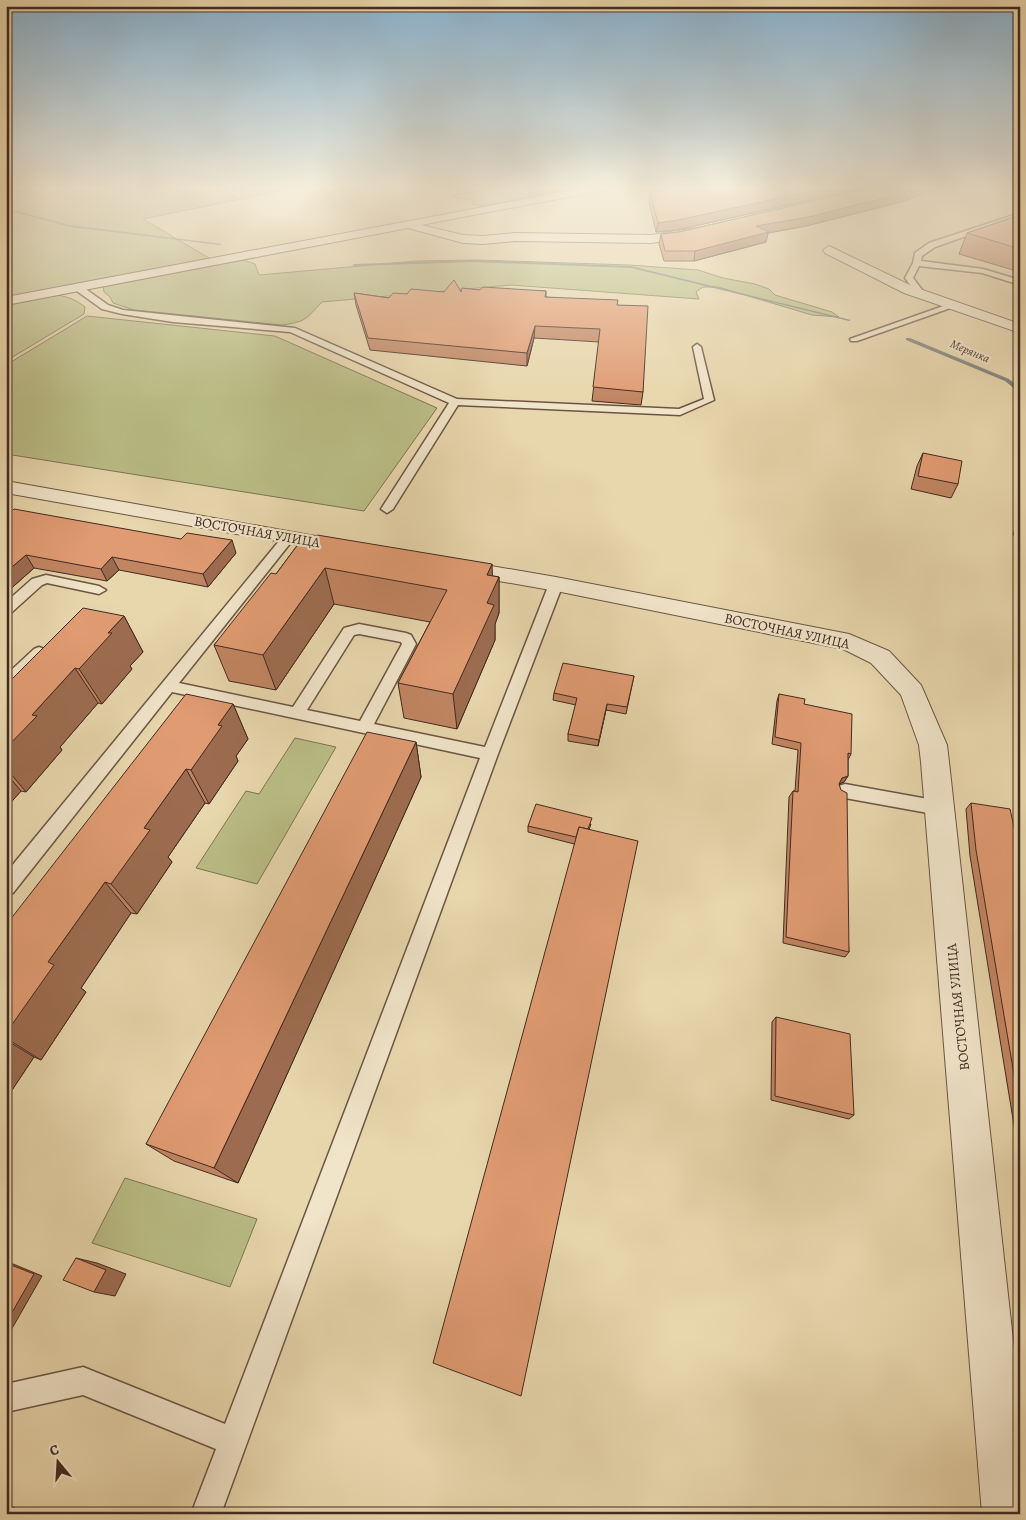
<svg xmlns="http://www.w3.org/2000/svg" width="1026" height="1520" viewBox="0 0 1026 1520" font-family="Alegreya,serif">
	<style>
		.green { fill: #babd86; stroke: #7e7454 }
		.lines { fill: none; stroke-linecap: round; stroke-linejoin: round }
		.stream { fill: #787e7a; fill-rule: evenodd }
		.lane-casing { stroke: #6c5544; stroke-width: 3 }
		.street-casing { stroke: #6c5544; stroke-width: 2 }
		.lane { fill: #f0e4c9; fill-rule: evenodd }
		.street { fill: #f0e4c9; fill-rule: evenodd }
		.wall { fill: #c18562; stroke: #422a21 }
		.shaded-wall { fill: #9d6c50; stroke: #422a21 }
		.building { fill: #e09b72; stroke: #422a21 }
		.labels { text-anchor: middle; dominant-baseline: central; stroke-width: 4.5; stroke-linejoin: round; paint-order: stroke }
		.far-water-label { font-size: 12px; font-style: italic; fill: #54463f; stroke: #f0e4c9 }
		.street-label { font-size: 14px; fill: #422a21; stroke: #f0e4c9 }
	</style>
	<rect width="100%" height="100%" fill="#e8d6ac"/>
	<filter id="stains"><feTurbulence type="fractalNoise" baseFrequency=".004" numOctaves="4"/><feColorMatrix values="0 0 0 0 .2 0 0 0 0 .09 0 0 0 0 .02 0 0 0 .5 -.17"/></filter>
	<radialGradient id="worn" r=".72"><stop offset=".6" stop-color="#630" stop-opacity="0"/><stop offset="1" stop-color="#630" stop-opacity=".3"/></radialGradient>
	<g class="green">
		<path d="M 6,187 L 300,187 L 143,219 L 209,258 L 6,299 Z"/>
		<path d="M 498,187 L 513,187 L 518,192 L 525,194 L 563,187 L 582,187 L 483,206 L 472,204 L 475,200 L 452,197 L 456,194 Z"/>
		<path d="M 243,260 L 255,264 L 259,275 L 416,261 L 478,260 L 629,265 L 698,270 L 723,278 L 755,284 L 769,289 L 775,295 L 832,312 L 839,317 L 812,315 L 718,287 L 703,287 L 696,292 L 699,299 L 511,285 L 322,302 C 306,319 306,322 282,325 L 134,310 L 113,303 L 110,297 L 104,292 L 103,286 Z"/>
		<path d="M 57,295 C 69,297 76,300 85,307 L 84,314 L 6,361 L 6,305 Z"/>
		<path d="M 87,316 L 275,336 L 437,408 L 364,511 L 6,454 L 6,365 Z"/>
		<path d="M 295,738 L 336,747 L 257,884 L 196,868 L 246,791 L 259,794 Z"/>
		<path d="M 125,1178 L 257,1219 L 230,1287 L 92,1243 Z"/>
	</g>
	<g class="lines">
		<g class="stream">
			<path d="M 6,208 L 70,225 L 222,244 L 220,245 L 70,227 L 6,210 Z"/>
			<path d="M 473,260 L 631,266 L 851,320 L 849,321 L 631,268 L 473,262 L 354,266 L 352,265 L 354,264 Z"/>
			<path d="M 906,338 L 910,338 L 1009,379 L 1020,388 L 1020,393 L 1005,381 L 906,340 Z"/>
		</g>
		<defs>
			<g id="lane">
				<path d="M 1020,213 L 1020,217 L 935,247 L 922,256 L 921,261 L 983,269 L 1020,280 L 1020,285 L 982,273 L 919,266 L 913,278 L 926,295 L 922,297 L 919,297 L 905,278 L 913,263 L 915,253 L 929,243 Z"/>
				<path d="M 74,285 L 80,285 L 108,305 L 123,310 L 295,328 L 457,399 L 679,409 L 704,399 L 693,347 L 697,344 L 701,347 L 714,400 L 680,415 L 458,405 L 393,509 L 387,513 L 381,509 L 449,403 L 290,332 L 173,322 L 122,314 L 102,309 L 74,289 Z"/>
				<path d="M 949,304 L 956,306 L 857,341 L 851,341 L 850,339 Z"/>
				<path d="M 288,534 L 294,538 L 292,541 L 179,683 L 293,707 L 344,628 L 359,624 L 406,633 L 411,635 L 416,644 L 374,724 L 485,747 L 549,584 L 556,580 L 563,584 L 498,754 L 221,1514 L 191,1514 L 216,1449 L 83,1395 L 6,1412 L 6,1384 L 83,1367 L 225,1424 L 480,758 L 172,692 L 13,893 L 6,895 L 6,873 L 284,535 ZM 359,634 L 401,642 L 402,644 L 360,721 L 307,710 L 354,635 Z"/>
				<path d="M 46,575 L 99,586 L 106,590 L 99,594 L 47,583 L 42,585 L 11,613 L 6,614 L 6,602 L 32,579 Z"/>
				<path d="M 39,647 L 44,649 L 46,652 L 44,655 L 11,688 L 6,689 L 6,675 L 34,649 Z"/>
				<path d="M 845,784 L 939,801 L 945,803 L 948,808 L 945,813 L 939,815 L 845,798 L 839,796 L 837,791 L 839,786 Z"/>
			</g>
			<g id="street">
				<path d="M 589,187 L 610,187 L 605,190 L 421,225 L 463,235 L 483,236 L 515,233 L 651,235 L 697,228 L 703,232 L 697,236 L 651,243 L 515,241 L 483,244 L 463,243 L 408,228 L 6,305 L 6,297 Z"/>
				<path d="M 829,246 L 914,287 L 1020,324 L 1020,333 L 904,293 L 825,253 L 823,250 Z"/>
				<path d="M 6,481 L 349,542 L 356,544 L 360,548 L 356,552 L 349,554 L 6,493 Z"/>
				<path d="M 456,560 L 556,577 L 849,634 L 889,651 L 921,685 L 947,745 L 949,762 L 1020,1403 L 1020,1514 L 982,1514 L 921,762 L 919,745 L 901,695 L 871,663 L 843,649 L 556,591 L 448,572 L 445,567 L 448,562 Z"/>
			</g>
		</defs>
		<use href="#lane" class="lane-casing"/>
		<use href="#street" class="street-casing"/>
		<use href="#lane" class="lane"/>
		<use href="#street" class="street"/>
	</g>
	<g class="wall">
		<path d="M 637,187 L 868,187 L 677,230 L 656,232 L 649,202 L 650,193 L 652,192 Z"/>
		<path d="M 874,187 L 941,187 L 901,202 L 806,226 L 768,233 L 766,242 L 694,261 L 664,261 L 659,244 L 661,234 L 679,232 Z"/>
		<path d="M 1020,215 L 1020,272 L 959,254 L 967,233 Z"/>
		<path d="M 480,290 L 546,291 L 546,297 L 617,305 L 643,392 L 641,405 L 592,401 L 599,342 L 534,338 L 527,366 L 370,350 L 356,305 L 354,293 L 389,298 L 407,294 Z"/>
		<path d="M 923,453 L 958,484 L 951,498 L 911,489 L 917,466 Z"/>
		<path d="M 1020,510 L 1020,536 L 1013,535 Z"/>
		<path d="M 6,516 L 236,553 L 208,587 L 119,570 L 107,581 L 34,568 L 6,593 Z"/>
		<path d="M 299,543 L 499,577 L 499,613 L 495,624 L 495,640 L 457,729 L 404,718 L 398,683 L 430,622 L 334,604 L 276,690 L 229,681 L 214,645 L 276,574 Z"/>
		<path d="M 124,616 L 143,652 L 130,666 L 132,669 L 102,704 L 98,703 L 60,747 L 62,750 L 26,792 L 21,791 L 6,808 L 6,685 Z"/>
		<path d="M 634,676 L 626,714 L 606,710 L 598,746 L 568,741 L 568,734 L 576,705 L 553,700 L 554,693 Z"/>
		<path d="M 779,694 L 804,704 L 851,754 L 848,760 L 848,776 L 844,782 L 839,784 L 849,952 L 845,957 L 783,943 L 789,797 L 793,791 L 795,791 L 798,750 L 772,744 L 777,701 Z"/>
		<path d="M 233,704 L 248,739 L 236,756 L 238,761 L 209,804 L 205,803 L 168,857 L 172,862 L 137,914 L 131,913 L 81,988 L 86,992 L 41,1060 L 34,1057 L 6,1099 L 6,925 Z"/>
		<path d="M 416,742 L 421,777 L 238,1183 L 174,1161 L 146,1144 Z"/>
		<path d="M 971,803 L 1020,854 L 1020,1162 L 970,856 L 966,809 Z"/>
		<path d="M 591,824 L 589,830 L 574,844 L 528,832 L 528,826 Z"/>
		<path d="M 776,1017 L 854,1115 L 849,1119 L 771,1100 L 772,1022 Z"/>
	</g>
	<g class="shaded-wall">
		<path d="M 830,187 L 868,187 L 677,230 L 656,232 L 658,223 Z"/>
		<path d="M 919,187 L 941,187 L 901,202 L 806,226 L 768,233 L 766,242 L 694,261 L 695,251 L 756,226 Z"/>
		<path d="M 535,326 L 534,338 L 527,366 L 527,353 Z"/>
		<path d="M 232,540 L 236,553 L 208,587 L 203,574 Z"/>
		<path d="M 26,555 L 34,568 L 6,593 L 6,572 Z"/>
		<path d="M 112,557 L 119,570 L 107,581 L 101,569 Z"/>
		<path d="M 492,564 L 493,589 L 499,577 L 499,613 L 495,624 L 495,640 L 457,729 L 453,694 L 487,603 L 487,575 Z"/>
		<path d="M 325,568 L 334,604 L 276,690 L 263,655 Z"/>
		<path d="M 124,616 L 143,652 L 130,666 L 132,669 L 102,704 L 79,669 L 108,633 Z"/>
		<path d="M 75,668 L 98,703 L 60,747 L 62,750 L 26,792 L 6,768 L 6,748 L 32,715 Z"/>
		<path d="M 233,704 L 248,739 L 236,756 L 238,761 L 209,804 L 191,770 L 218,725 Z"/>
		<path d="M 607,704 L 606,710 L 598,746 L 599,740 Z"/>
		<path d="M 416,742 L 421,777 L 238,1183 L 214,1168 Z"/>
		<path d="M 186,769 L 205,803 L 168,857 L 172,862 L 137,914 L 111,884 L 144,828 Z"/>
		<path d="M 6,773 L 21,791 L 6,808 Z"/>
		<path d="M 848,776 L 844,782 L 838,784 L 842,778 Z"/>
		<path d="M 105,882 L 131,913 L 81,988 L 86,992 L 41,1060 L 6,1038 L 6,1033 L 48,962 Z"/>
		<path d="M 6,1040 L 34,1057 L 6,1099 Z"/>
		<path d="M 76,1258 L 97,1263 L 126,1274 L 115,1296 L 94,1292 Z"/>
		<path d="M 6,1261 L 42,1276 L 6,1339 Z"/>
		<path d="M 6,1504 L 28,1514 L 6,1514 Z"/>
	</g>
	<g class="building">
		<path d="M 662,187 L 830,187 L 678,220 L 658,223 L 650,193 L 669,189 Z"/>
		<path d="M 874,187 L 919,187 L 904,193 L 809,217 L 756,226 L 769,232 L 695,251 L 665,251 L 661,234 L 679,232 Z"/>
		<path d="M 1020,215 L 1020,249 L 967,233 Z"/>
		<path d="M 454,280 L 461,292 L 462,288 L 480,290 L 483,287 L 546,291 L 545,297 L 618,300 L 617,305 L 648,306 L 643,392 L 593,387 L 600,329 L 535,326 L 527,353 L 368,338 L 354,293 L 389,298 L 393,293 L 407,294 L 411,289 L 444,292 Z"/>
		<path d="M 923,453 L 962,461 L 958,484 L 918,476 Z"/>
		<path d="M 14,509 L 181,539 L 187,533 L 232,540 L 203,574 L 112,557 L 101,569 L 26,555 L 6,572 L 6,516 Z"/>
		<path d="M 317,535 L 492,564 L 487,575 L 499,577 L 487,603 L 494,605 L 453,694 L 398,683 L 447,590 L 325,568 L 263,655 L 214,645 L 271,573 L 276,574 L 299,543 L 310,545 Z"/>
		<path d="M 83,608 L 124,616 L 108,633 L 112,633 L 79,669 L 75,668 L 32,715 L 37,716 L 6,748 L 6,685 Z"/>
		<path d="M 563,663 L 634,676 L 627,707 L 607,704 L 599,740 L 568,734 L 577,698 L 554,693 Z"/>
		<path d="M 186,694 L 233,704 L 218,725 L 222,726 L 191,770 L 186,769 L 144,828 L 150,830 L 111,884 L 105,882 L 48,962 L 54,965 L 6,1033 L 6,925 Z"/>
		<path d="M 779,694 L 805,699 L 804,704 L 852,714 L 851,754 L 848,753 L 848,776 L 842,778 L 839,784 L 841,790 L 847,793 L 849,952 L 786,937 L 793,791 L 798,792 L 801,743 L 775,737 Z"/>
		<path d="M 367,732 L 416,742 L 214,1168 L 146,1144 Z"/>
		<path d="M 971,803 L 1010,809 L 1020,854 L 1020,1110 L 976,850 Z"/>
		<path d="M 536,804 L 592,818 L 588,829 L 579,827 L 576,837 L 528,826 Z"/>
		<path d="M 579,827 L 638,841 L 521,1396 L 433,1363 Z"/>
		<path d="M 776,1017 L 850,1034 L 854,1115 L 775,1096 Z"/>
		<path d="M 76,1258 L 106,1270 L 94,1292 L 63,1280 Z"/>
		<path d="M 6,1263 L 34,1274 L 6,1323 Z"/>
	</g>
	<linearGradient id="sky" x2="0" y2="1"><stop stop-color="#89b5d4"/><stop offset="0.47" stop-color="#f5edda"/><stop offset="1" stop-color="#f5edda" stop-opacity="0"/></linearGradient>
	<rect width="1026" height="400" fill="url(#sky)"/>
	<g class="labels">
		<g class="far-water-label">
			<text transform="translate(970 351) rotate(23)">Мерянка</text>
		</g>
		<g class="street-label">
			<text transform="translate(257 532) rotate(10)">ВОСТОЧНАЯ УЛИЦА</text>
			<text transform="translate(787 631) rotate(12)">ВОСТОЧНАЯ УЛИЦА</text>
			<text transform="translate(958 1007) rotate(-96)">ВОСТОЧНАЯ УЛИЦА</text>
		</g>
	</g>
	<rect width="1026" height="1520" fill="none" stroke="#e8d6ac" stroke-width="25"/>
	<rect x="8" y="8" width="1011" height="1505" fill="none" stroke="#422a21" stroke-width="2.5"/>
	<rect x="12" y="12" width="1001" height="1495" fill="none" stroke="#422a21"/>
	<g transform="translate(58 1462) rotate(342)" stroke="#f0e4c9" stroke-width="4" paint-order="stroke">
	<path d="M0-4L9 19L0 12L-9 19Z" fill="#422a21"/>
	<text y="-8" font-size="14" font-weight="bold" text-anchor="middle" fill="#422a21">С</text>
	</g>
	<rect width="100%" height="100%" filter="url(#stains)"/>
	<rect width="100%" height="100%" fill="url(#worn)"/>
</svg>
